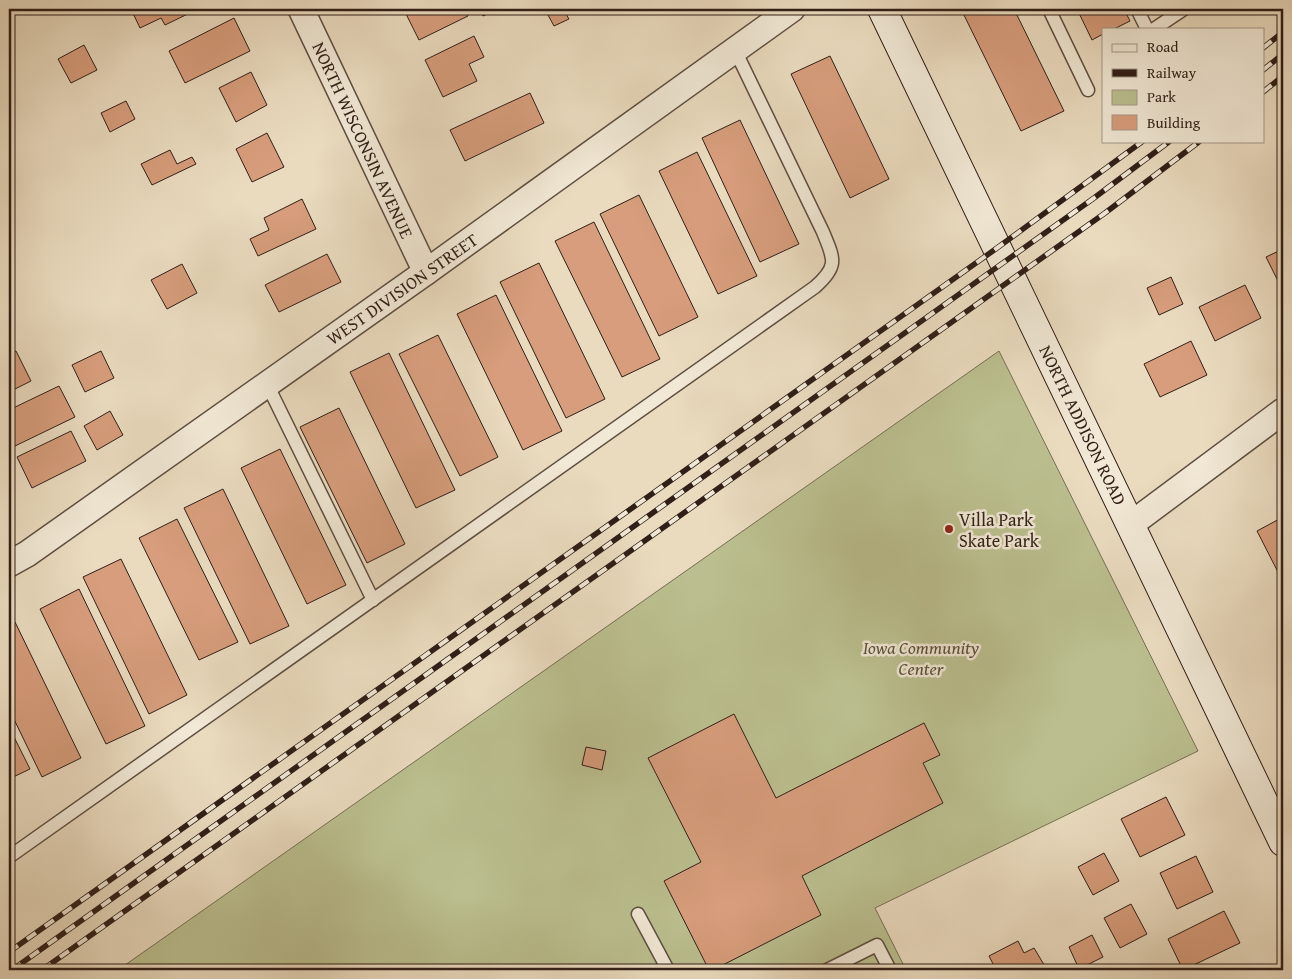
<svg xmlns="http://www.w3.org/2000/svg" width="1292" height="979" viewBox="0 0 1292 979" font-family="'Gentium Book Plus',serif">
	<style>
		.green { fill: #bbbf8f; stroke: #766f53 }
		.building { fill: #d79d7c; stroke: #301f17 }
		.lines { fill: none; stroke-linecap: round; stroke-linejoin: round }
		.lane-casing { stroke: #5e4e41; stroke-width: 15 }
		.street-casing { stroke: #5e4e41; stroke-width: 28 }
		.secondary-casing { stroke: #301f17; stroke-width: 30 }
		.lane { stroke: #f1e8d5; stroke-width: 12 }
		.street { stroke: #f1e8d5; stroke-width: 25 }
		.secondary { stroke: #f1e8d5; stroke-width: 28 }
		.rail-casing { stroke: #301f17; stroke-width: 5.5 }
		.rail { stroke: #f1e8d5; stroke-width: 4; stroke-dasharray: 11; stroke-linecap: butt }
		.poi-dot { fill: #8f2418; stroke: #f1e8d5; stroke-width: 2 }
		.labels { text-anchor: middle; dominant-baseline: central; stroke-width: 5; stroke-linejoin: round; paint-order: stroke }
		.street-label { font-size: 18px; fill: #301f17; stroke: #f1e8d5 }
		.poi-label { font-size: 18px; fill: #301f17; stroke: #f1e8d5; text-anchor: start }
		.park-label { font-size: 18px; font-style: italic; fill: #5a4f3b; stroke: #f1e8d5 }
	</style>
	<rect width="100%" height="100%" fill="#eadbbf"/>
	<filter id="stains"><feTurbulence type="fractalNoise" baseFrequency=".004" numOctaves="4"/><feColorMatrix values="0 0 0 0 .2 0 0 0 0 .09 0 0 0 0 .02 0 0 0 .5 -.17"/></filter>
	<radialGradient id="worn" r=".72"><stop offset=".6" stop-color="#630" stop-opacity="0"/><stop offset="1" stop-color="#630" stop-opacity=".3"/></radialGradient>
	<path class="green" d="M 999,351 L 1198,751 L 875,908 L 906,970 L 118,970 Z"/>
	<g class="building">
		<path d="M 131,9 L 195,9 L 196,10 L 165,25 L 161,18 L 140,28 Z"/>
		<path d="M 411,9 L 464,9 L 468,16 L 419,40 L 405,12 Z"/>
		<path d="M 484,9 L 499,9 L 483,16 L 480,11 Z"/>
		<path d="M 559,9 L 563,9 L 569,19 L 554,26 L 548,15 Z"/>
		<path d="M 961,9 L 1014,9 L 1064,111 L 1021,131 Z"/>
		<path d="M 1077,9 L 1124,9 L 1130,21 L 1114,29 L 1103,29 L 1103,34 L 1092,40 Z"/>
		<path d="M 234,18 L 250,51 L 185,83 L 169,51 Z"/>
		<path d="M 474,36 L 484,57 L 469,64 L 477,81 L 443,97 L 425,60 Z"/>
		<path d="M 84,45 L 97,70 L 71,83 L 58,59 Z"/>
		<path d="M 830,56 L 889,179 L 850,198 L 791,74 Z"/>
		<path d="M 251,72 L 267,105 L 236,122 L 219,88 Z"/>
		<path d="M 530,93 L 544,123 L 465,161 L 450,130 Z"/>
		<path d="M 126,101 L 135,119 L 110,132 L 101,113 Z"/>
		<path d="M 740,120 L 799,244 L 760,262 L 702,138 Z"/>
		<path d="M 267,133 L 284,167 L 252,182 L 236,149 Z"/>
		<path d="M 170,150 L 177,164 L 192,157 L 196,164 L 152,185 L 141,164 Z"/>
		<path d="M 697,152 L 757,276 L 718,294 L 659,171 Z"/>
		<path d="M 639,195 L 698,317 L 659,336 L 600,214 Z"/>
		<path d="M 302,199 L 316,229 L 258,256 L 250,239 L 269,230 L 264,218 Z"/>
		<path d="M 594,222 L 660,359 L 622,377 L 555,241 Z"/>
		<path d="M 1283,249 L 1283,291 L 1266,257 Z"/>
		<path d="M 327,254 L 341,282 L 279,312 L 265,285 Z"/>
		<path d="M 539,263 L 605,399 L 566,418 L 500,282 Z"/>
		<path d="M 182,264 L 197,293 L 167,309 L 151,280 Z"/>
		<path d="M 1171,277 L 1183,304 L 1159,315 L 1147,288 Z"/>
		<path d="M 1245,285 L 1261,318 L 1215,341 L 1199,307 Z"/>
		<path d="M 496,295 L 562,431 L 523,450 L 457,314 Z"/>
		<path d="M 438,335 L 498,457 L 460,476 L 399,354 Z"/>
		<path d="M 1191,341 L 1207,375 L 1160,397 L 1144,364 Z"/>
		<path d="M 16,351 L 31,381 L 9,392 L 9,354 Z"/>
		<path d="M 101,351 L 114,378 L 85,392 L 72,365 Z"/>
		<path d="M 389,353 L 455,490 L 416,508 L 350,372 Z"/>
		<path d="M 59,386 L 75,417 L 15,446 L 9,434 L 9,410 Z"/>
		<path d="M 339,408 L 405,544 L 367,563 L 300,427 Z"/>
		<path d="M 110,411 L 123,435 L 97,450 L 84,426 Z"/>
		<path d="M 71,431 L 86,461 L 32,488 L 17,457 Z"/>
		<path d="M 280,449 L 346,585 L 307,604 L 241,468 Z"/>
		<path d="M 223,489 L 289,626 L 250,644 L 184,508 Z"/>
		<path d="M 1283,517 L 1283,575 L 1280,576 L 1257,531 Z"/>
		<path d="M 177,519 L 238,642 L 199,660 L 139,538 Z"/>
		<path d="M 121,559 L 187,695 L 149,714 L 83,577 Z"/>
		<path d="M 79,589 L 145,726 L 106,744 L 40,609 Z"/>
		<path d="M 15,622 L 81,758 L 42,777 L 9,709 L 9,625 Z"/>
		<path d="M 734,714 L 776,798 L 924,723 L 940,755 L 923,763 L 943,803 L 802,876 L 821,915 L 713,970 L 709,970 L 664,881 L 701,862 L 648,758 Z"/>
		<path d="M 9,727 L 30,769 L 9,779 Z"/>
		<path d="M 586,747 L 606,751 L 602,770 L 582,765 Z"/>
		<path d="M 1166,797 L 1185,835 L 1140,857 L 1121,819 Z"/>
		<path d="M 1104,853 L 1119,881 L 1093,895 L 1078,867 Z"/>
		<path d="M 1196,856 L 1213,892 L 1177,909 L 1160,873 Z"/>
		<path d="M 1131,904 L 1147,934 L 1120,948 L 1104,918 Z"/>
		<path d="M 1224,911 L 1240,943 L 1183,970 L 1168,939 Z"/>
		<path d="M 1092,935 L 1103,957 L 1079,969 L 1069,947 Z"/>
		<path d="M 1018,941 L 1024,953 L 1034,948 L 1046,968 L 1042,970 L 996,970 L 989,956 Z"/>
	</g>
	<g class="lines">
		<defs>
			<g id="lane">
				<path d="M 1049,9 L 1088,90"/>
				<path d="M 1137,9 L 1147,29"/>
				<path d="M 1154,29 L 1184,9"/>
				<path d="M 267,384 L 373,600"/>
				<path d="M 9,857 L 815,287 C 839,266 834,259 823,232 L 735,50"/>
				<path d="M 638,914 L 668,970"/>
				<path d="M 827,970 L 877,945 L 890,970"/>
			</g>
			<g id="street">
				<path d="M 301,9 L 426,272"/>
				<path d="M 1130,525 L 1283,411"/>
				<path d="M 9,564 L 27,554 L 426,272 L 792,9"/>
			</g>
			<path id="secondary" d="M 882,9 L 1283,842"/>
		</defs>
		<use href="#lane" class="lane-casing"/>
		<use href="#street" class="street-casing"/>
		<use href="#secondary" class="secondary-casing"/>
		<use href="#lane" class="lane"/>
		<use href="#street" class="street"/>
		<use href="#secondary" class="secondary"/>
		<defs>
			<g id="rail">
				<path d="M 1263,48 L 1283,32"/>
				<path d="M 1263,70 L 1283,54"/>
				<path d="M 1263,92 L 1283,76"/>
				<path d="M 9,952 L 997,248 L 1143,141"/>
				<path d="M 12,970 L 1094,198 L 1170,141"/>
				<path d="M 42,970 L 1105,213 L 1200,141"/>
			</g>
		</defs>
		<use href="#rail" class="rail-casing"/>
		<use href="#rail" class="rail"/>
	</g>
	<circle class="poi-dot" cx="949" cy="529" r="5"/>
	<g class="labels">
		<g class="street-label">
			<text transform="translate(363 140) rotate(65)">NORTH WISCONSIN AVENUE</text>
			<text transform="translate(402 289) rotate(-35)">WEST DIVISION STREET</text>
			<text transform="translate(1083 425) rotate(64)">NORTH ADDISON ROAD</text>
		</g>
		<g class="poi-label">
			<text x="959" y="519">Villa Park<tspan x="959" dy="21">Skate Park</tspan></text>
		</g>
		<g class="park-label">
			<text x="921" y="647">Iowa Community<tspan x="921" dy="21">Center</tspan></text>
		</g>
	</g>
	<rect width="1292" height="979" fill="none" stroke="#eadbbf" stroke-width="30"/>
	<rect x="10" y="10" width="1272" height="959" fill="none" stroke="#301f17" stroke-width="2.5"/>
	<rect x="15" y="15" width="1262" height="949" fill="none" stroke="#301f17"/>
	<rect x="1102" y="28" width="162" height="115" fill="#f1e8d5" stroke="#a49889"/>
	<rect x="1112" y="44" width="25" height="8" fill="#f1e8d5" stroke="#a49889"/>
	<text x="1147" y="52" font-size="15" fill="#301f17">Road</text>
	<rect x="1112" y="69" width="25" height="8" fill="#301f17" stroke="#a49889"/>
	<text x="1147" y="78" font-size="15" fill="#301f17">Railway</text>
	<rect x="1112" y="90" width="25" height="15" fill="#bbbf8f" stroke="#a49889"/>
	<text x="1147" y="102" font-size="15" fill="#301f17">Park</text>
	<rect x="1112" y="115" width="25" height="15" fill="#d79d7c" stroke="#a49889"/>
	<text x="1147" y="128" font-size="15" fill="#301f17">Building</text>
	<rect width="100%" height="100%" filter="url(#stains)"/>
	<rect width="100%" height="100%" fill="url(#worn)"/>
</svg>
